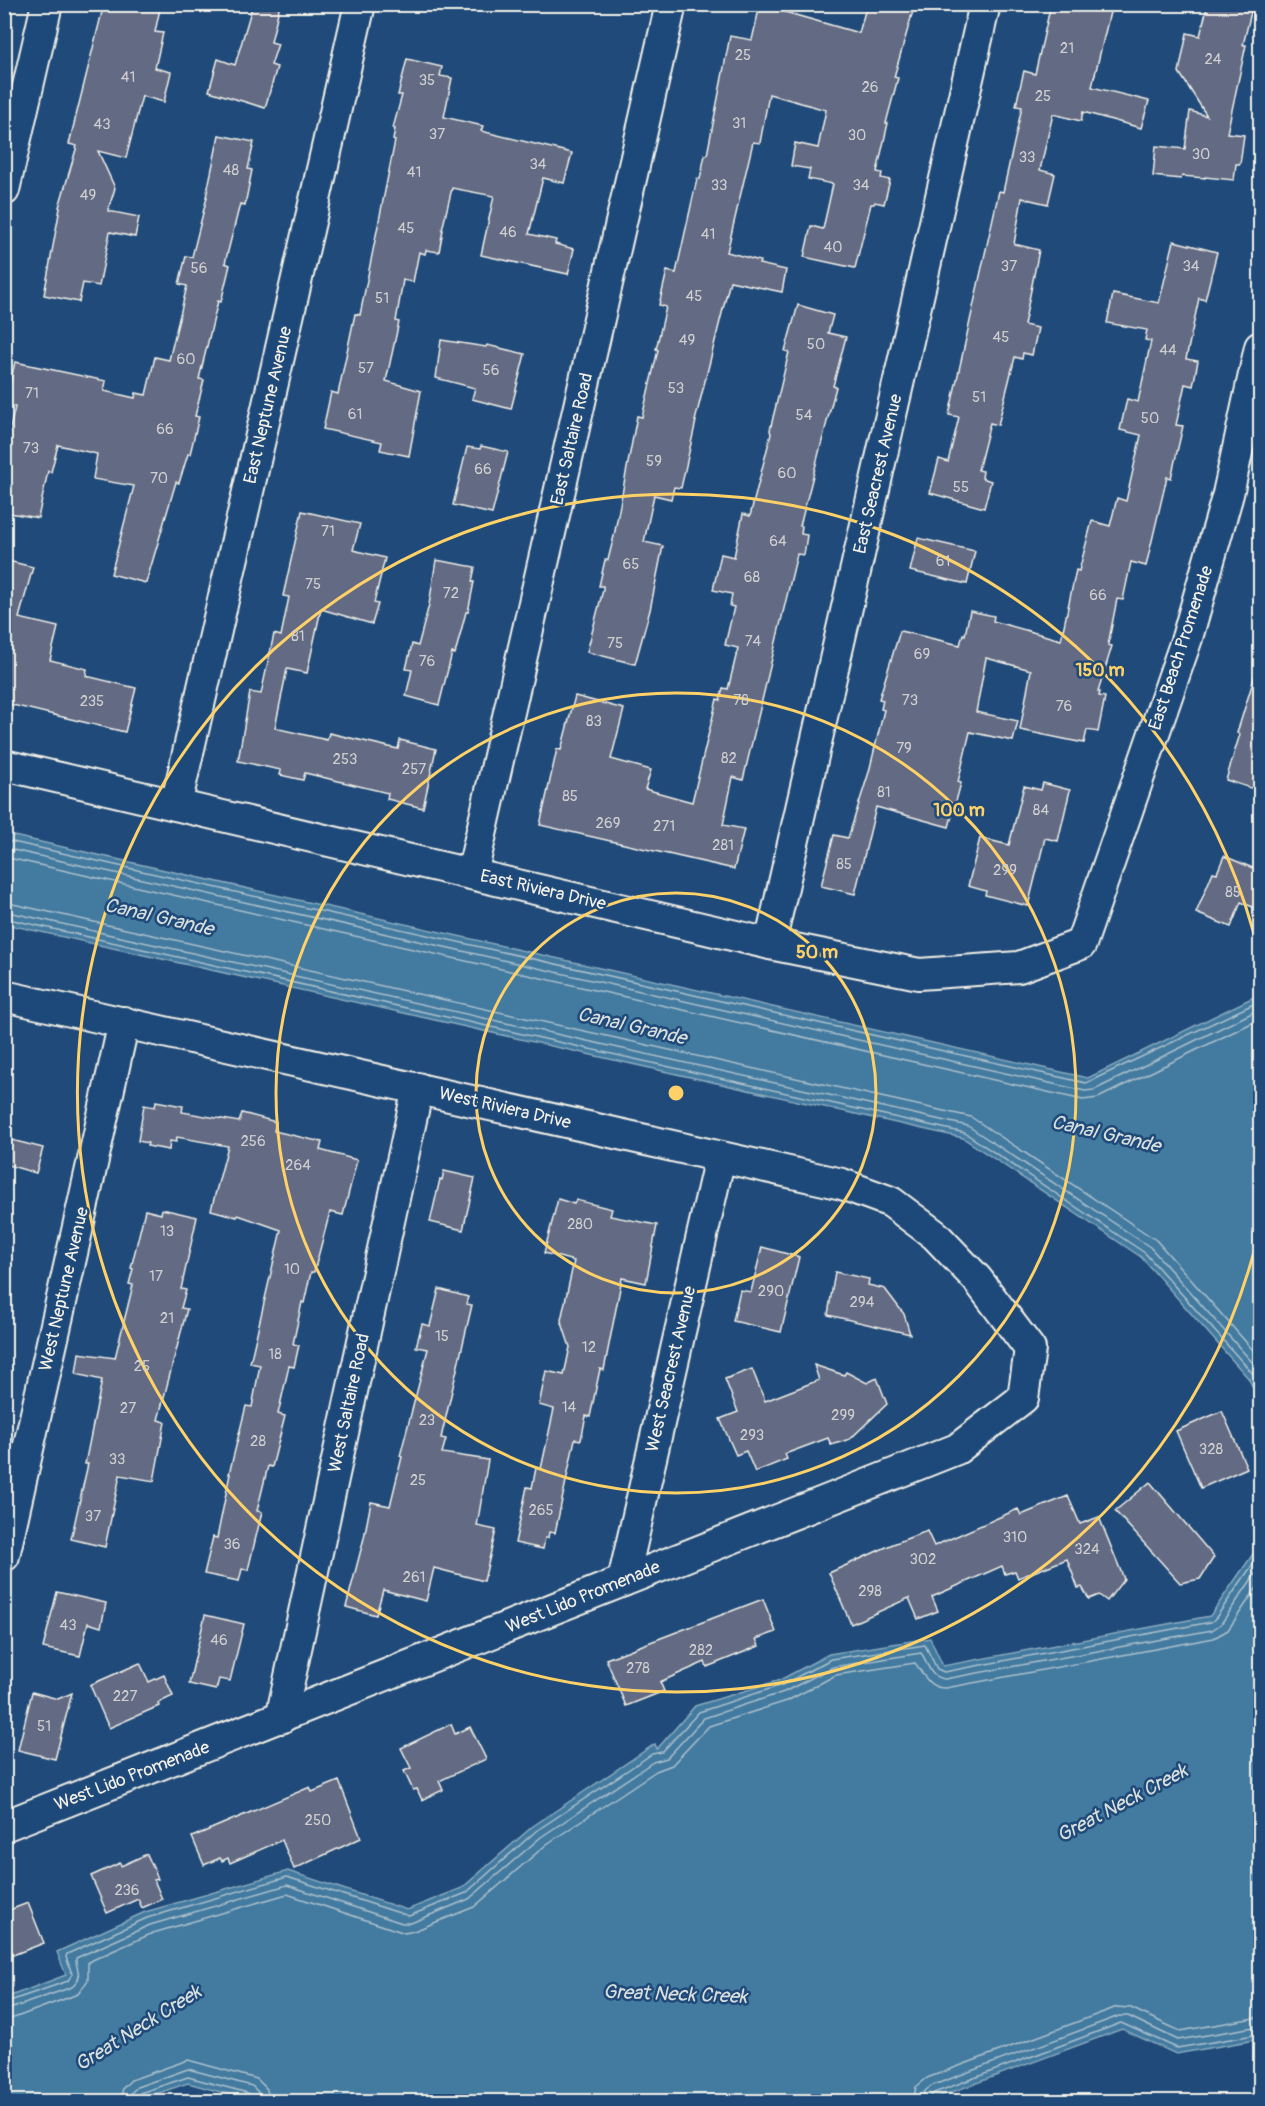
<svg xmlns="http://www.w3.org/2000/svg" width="1265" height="2106" viewBox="0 0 1265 2106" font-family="Pangolin,sans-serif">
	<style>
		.water { fill: #437aa0; stroke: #8aaabd; stroke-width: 1.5 }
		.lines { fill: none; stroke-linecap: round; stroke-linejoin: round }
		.shore { stroke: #adc1cb; stroke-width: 1.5 }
		.building { fill: #626a84; stroke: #f4f1e8; stroke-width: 1.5 }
		.street-casing { stroke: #f4f1e8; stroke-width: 34 }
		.street { stroke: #1f4a7a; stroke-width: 30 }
		.ring { fill: none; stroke: #ffd166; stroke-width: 3 }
		.labels { text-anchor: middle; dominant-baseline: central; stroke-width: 5; stroke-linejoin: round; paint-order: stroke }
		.number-label { font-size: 15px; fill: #d0cfcf }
		.street-label { font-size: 18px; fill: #f4f1e8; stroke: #1f4a7a }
		.water-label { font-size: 20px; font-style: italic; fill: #d9dfdd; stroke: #1f4a7a }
		.centre { fill: #ffd166; stroke: #1f4a7a; stroke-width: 3 }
		.ring-label { font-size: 18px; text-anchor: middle; font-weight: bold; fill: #ffd166; stroke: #1f4a7a; stroke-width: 5; stroke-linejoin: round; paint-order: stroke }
	</style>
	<rect width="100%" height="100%" fill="#1f4a7a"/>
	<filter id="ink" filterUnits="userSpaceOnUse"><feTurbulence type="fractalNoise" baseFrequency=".0167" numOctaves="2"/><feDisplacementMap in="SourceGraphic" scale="12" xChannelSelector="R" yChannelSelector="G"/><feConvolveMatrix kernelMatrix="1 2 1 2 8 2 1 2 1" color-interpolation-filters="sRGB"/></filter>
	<g filter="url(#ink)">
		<!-- water -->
		<g class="water">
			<path d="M5,834L1088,1078L1260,994V1405L1249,1379L1141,1257L963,1138L5,924Z"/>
			<path d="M1260,1544V2039L1176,2054L1122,2029L928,2101L257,2102L188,2083L135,2101H5V1998L66,1975L57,1952L145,1912L288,1871L407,1910L462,1888L533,1826L655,1744L657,1749L695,1706L780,1680L829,1654L930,1638L943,1666L1210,1616Z"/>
		</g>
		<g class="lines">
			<!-- shore -->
			<g class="shore">
				<path d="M4,840L1086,1083L1260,1001"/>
				<path d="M4,848L1085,1091L1094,1090L1260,1009"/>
				<path d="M4,857L1083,1100L1098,1098L1260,1019"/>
				<path d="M4,902L971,1117L1156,1240L1260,1358"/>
				<path d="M4,911L968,1126L1150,1247L1260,1371"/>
				<path d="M4,918L965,1133L1145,1253L1254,1375L1260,1390"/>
				<path d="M4,2003L68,1981L72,1974L66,1957L67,1954L147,1918L287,1877L409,1916L466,1893L536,1831L652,1754L662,1752L699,1712L782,1685L831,1659L925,1645L937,1669L944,1672L1211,1622L1215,1619L1260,1554"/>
				<path d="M4,2011L72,1987C85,1977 75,1969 76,1958L150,1925L287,1885L402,1923H411L469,1899L541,1837L653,1762L667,1758L704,1718L784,1692L833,1667L921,1653C929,1663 928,1678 945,1679L1212,1630L1221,1624L1260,1567"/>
				<path d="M4,2020L14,2018L78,1994L88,1980V1962L153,1933L287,1894L405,1933L414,1931L474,1907L547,1844L656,1771L672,1765L709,1726L787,1701L836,1675L915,1663C925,1675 927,1688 946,1688L1214,1638L1228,1630L1260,1583"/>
				<path d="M120,2102L123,2088L131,2080L188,2060L257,2079L267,2089L269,2102"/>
				<path d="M129,2102L131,2093L137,2087L188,2069L252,2086L258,2092L260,2102"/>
				<path d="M136,2102L137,2097L140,2093L188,2077L248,2093L252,2096L253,2102"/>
				<path d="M913,2102L916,2087L927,2078L1117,2007L1131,2008L1180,2031L1260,2017"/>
				<path d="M922,2102L924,2092L931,2086L1119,2016H1128L1178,2040L1260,2026"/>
				<path d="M929,2102L930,2097L934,2093L1121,2023L1177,2048L1260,2034"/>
			</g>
		</g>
		<!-- building -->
		<g class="building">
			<path d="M104,4H161L155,32L163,33L155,68L171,72L164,102L142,96L126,158L98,151L115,188L108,211L139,217L135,237L110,232L99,286L83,283L79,302L44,295L60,208L59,207L77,146L69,144Z"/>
			<path d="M253,4H280L271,42L278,44L271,65L277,67L265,108L209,91L218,59L235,65Z"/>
			<path d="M867,4H915L894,77L898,78L886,123H888L877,172L882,173L881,178L890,180L884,204L875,202L874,204H871L855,268L804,257L811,226L823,229L833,184L808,179L810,169L791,166L795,143L818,148L826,110L769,94L760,143L753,142L727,252L760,261L759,264L786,270L782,292L730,281L695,421H696L681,488L674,487L671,499L654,495L644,542L663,546L650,610L635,664L587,652L603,590V586H599L605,560H608L614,536L637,416L642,417L658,350L656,349L666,307L659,305L667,271L676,273L697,179H700L705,155H707L730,36L752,40L760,5L859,33Z"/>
			<path d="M1051,4H1112L1092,87L1149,101L1141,128L1083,112L1081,121L1053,114L1040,170L1055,174L1048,204L1022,198L1014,244L1039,250L1024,325L1038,328L1032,355L1023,353L1022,359L1015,357L998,425L990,423L978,470L983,471L982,478L991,481L984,508L930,493L939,459L948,462L959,417L949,415L999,191L1003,192L1022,107L1016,106L1018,96L1024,71L1035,74Z"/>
			<path d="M1208,4H1253L1243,45H1246L1227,133L1244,135L1240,164H1236L1234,180L1205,177V178L1182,176L1181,179L1153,176L1156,146L1185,149L1190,111L1207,116L1179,72L1187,33L1200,36Z"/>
			<path d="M407,59L442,67L440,76L452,78L444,117L483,126L481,131L572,153L564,183L543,178L529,234L556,240L555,244L574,249L568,274L481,255L494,196L452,188L442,230H443L439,252L426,250L425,254L419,252L413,282L403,280L396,321L399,322L386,381L421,391L409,456L380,450L382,442L323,429L331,392L338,394L355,314L360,315L395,141L393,140L395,129L393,128L402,95H398Z"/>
			<path d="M219,135L254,142L248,169L252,170L245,205L240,204L225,263L230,265L221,302L218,301L199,379L204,380L195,416L199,417L190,454H188L179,483L176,482L146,583L111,574L134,486L93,479L97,454L58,445L51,472L48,471L38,518L4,512V454L15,407L5,405L15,362L106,381L104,391L135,398L136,393L146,395L155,357L169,360L187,286L179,284L186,256L192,257L207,197H206Z"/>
			<path d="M1174,241L1217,252L1205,300L1199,298L1186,359L1198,361L1193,386L1185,384L1176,425L1183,426L1171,478L1167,477L1146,566L1131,562L1123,600L1117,599L1108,645L1112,646L1098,692H1100L1099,696L1105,697L1098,732L1087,730L1084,743L1020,730L1031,670L986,658L976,712L1018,721L1013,741L970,732L958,782L961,783L949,827L876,807L855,894L821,886L834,835L848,838L869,772L884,710L881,709L883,700L879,699L900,631L960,645L963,634L965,635L970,611L994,616L993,621L1061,640L1076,570L1079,571L1092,521L1110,526L1117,498L1126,501L1141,435L1120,430L1127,399L1138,402L1151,341L1145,340L1147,330L1107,323L1113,294L1159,303Z"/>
			<path d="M798,305L833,315L828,333L846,337L833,386L836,387L800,526H802L801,534L807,535L804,555L797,554L743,780L733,777L723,825L744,829L734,869L540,825L557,749L561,750L575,696L624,709L611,759L651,770L645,789L692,802L717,699L720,700L723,688L728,689L738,648L725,645L734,607L730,606L732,594L713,590L721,554L734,557L743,514L750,516L771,434L770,430L789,352L785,351Z"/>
			<path d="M441,340L486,347L487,345L525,354L511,409L472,399L475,388L436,378Z"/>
			<path d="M481,446L508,452L492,514L453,505L467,447L480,449Z"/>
			<path d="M302,511L360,524L353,550L385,558L374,603L378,604L372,624L321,609L307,673L287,669L275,728L327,740L329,733L398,749L400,740L436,749L423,808L387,799L388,793L305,773L303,780L280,775L281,770L238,761L250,692L261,694L274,634L281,636L289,597L283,596Z"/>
			<path d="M918,538L975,551L967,584L910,571Z"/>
			<path d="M4,560L33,567L19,618L58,627L50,660L87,669L86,676L136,688L125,732L4,703Z"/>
			<path d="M436,560L475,567L472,582H474L468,612H466L455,654L452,653L439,705L406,696L412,670L406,669L412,644L418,646L429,605Z"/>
			<path d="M1255,675H1260V791L1226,780L1240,734L1237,733Z"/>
			<path d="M1043,783L1070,790L1058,841L1045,838L1028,906L985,895L986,891L968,886L980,838L1009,845L1024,786L1041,790Z"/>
			<path d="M1224,856L1260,871V910L1241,902L1231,927L1196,913L1213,872L1217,873Z"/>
			<path d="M156,1101L183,1106L182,1112L239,1122L242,1113L276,1122L274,1131L322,1142L320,1150L357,1160L343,1215L330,1212L314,1272H311L304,1303L302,1302L293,1344L299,1345L294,1367L289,1366L278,1414L285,1416L272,1467L268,1466L257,1511L262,1512L248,1570L242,1569L239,1581L204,1574L213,1537L217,1538L230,1474H229L246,1406L252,1407L260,1365L250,1363L281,1230L238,1215L237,1217L211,1210L228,1146L177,1137L176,1142L170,1141L169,1150L147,1146L148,1143L138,1141L144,1105L155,1107Z"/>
			<path d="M4,1138L43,1148L36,1173L4,1164Z"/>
			<path d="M444,1171L475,1178L463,1230L430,1222L440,1179L442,1180Z"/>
			<path d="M558,1199L574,1204L576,1200L612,1209L610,1216L657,1225L646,1283L622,1278L604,1370L600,1369L590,1417L586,1416L581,1440L575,1439L555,1533L549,1532L548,1538H545L543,1549L515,1543L527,1487L532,1488L536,1468L541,1469L554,1409L539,1405L546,1371L564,1375L570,1347L561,1320L574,1261L544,1253Z"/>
			<path d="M162,1209L197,1217L181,1289L186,1290L181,1308L187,1309L158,1420L165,1422L154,1481L120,1475L105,1547L71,1539L88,1464H85L102,1380L76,1374L79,1353L115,1358L133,1285L129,1284L133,1269L131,1268L145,1210L161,1214Z"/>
			<path d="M762,1247L799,1257L781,1332L733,1321L740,1290L751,1292Z"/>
			<path d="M835,1272L869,1279L868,1285L885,1289L904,1314L910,1334L828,1315Z"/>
			<path d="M439,1289L468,1297L466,1304L472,1305L441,1438L446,1439L442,1453L488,1460L477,1526L496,1530L484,1581L434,1568L426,1601L383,1590L376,1615L346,1607L364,1538L371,1502L390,1506L402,1457L400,1456L428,1349L416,1347L422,1324L430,1326Z"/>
			<path d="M814,1365L844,1375L846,1372L867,1383L877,1378L887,1404L850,1439L831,1445L828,1438L785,1454L787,1459L755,1472L746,1451L736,1455L720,1419L738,1412L725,1379L752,1369L765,1401L819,1380Z"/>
			<path d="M1222,1411L1247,1468L1201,1488L1176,1431Z"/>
			<path d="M1150,1482L1214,1557L1200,1579L1180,1583L1115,1511Z"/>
			<path d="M1068,1496L1080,1524L1099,1517L1124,1579L1107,1601L1099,1595L1089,1599L1082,1587L1078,1588L1067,1559L1018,1578L1015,1571L1005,1574L1002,1566L932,1597L938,1611L918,1619L909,1598L851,1624L829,1573L893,1544L927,1531L934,1546L1018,1509L1021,1515Z"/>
			<path d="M57,1592L106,1603L101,1627L88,1623L80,1656L43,1648Z"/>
			<path d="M763,1599L776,1632L756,1639L759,1646L707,1667L705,1662L660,1682L664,1691L626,1706L606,1659Z"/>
			<path d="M205,1615L244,1624L230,1681L219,1679L216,1690L189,1684Z"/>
			<path d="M140,1663L149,1682L164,1675L173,1696L158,1703L159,1706L109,1728L90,1685Z"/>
			<path d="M32,1692L58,1699L72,1693L55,1759L18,1750Z"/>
			<path d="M451,1724L455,1734L470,1727L486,1759L439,1781L443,1790L422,1800L417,1789L413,1790L404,1771L411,1768L401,1748Z"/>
			<path d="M339,1781L361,1838L294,1869L282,1840L230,1863L228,1858L222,1861L220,1858L204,1865L192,1837L310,1787L312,1792Z"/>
			<path d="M147,1854L158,1879L154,1880L162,1899L142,1908L138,1899L107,1913L91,1876L120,1863L121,1866Z"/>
			<path d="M28,1903L44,1943L13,1955L4,1932V1912Z"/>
		</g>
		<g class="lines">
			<defs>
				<g id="street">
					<path d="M4,190L47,4"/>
					<path d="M4,765L770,944L919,974L1019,967L1081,944L1187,638L1228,494L1260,347"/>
					<path d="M176,805L360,4"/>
					<path d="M472,874L671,4"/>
					<path d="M770,944L985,4"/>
					<path d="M4,996L842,1184L891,1202L935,1235L977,1279L1030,1349L1023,1398L957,1449L4,1826"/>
					<path d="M4,1556L124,1022"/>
					<path d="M623,1581L720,1157"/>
					<path d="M281,1718L418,1088"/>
				</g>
			</defs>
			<!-- street casing -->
			<use href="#street" class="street-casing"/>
			<!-- street -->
			<use href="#street" class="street"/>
		</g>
	</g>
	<!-- distance rings -->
	<g class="ring">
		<circle cx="676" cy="1093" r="200"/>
		<circle cx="676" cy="1093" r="400"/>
		<path d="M1260 1228A599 599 0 1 1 1260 958"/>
	</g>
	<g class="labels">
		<!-- number labels -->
		<g class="number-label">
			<text x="1067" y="48">21</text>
			<text x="743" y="55">25</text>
			<text x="1213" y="59">24</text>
			<text x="128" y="77">41</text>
			<text x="427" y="80">35</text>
			<text x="870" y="87">26</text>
			<text x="1043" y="96">25</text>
			<text x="739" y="123">31</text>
			<text x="102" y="124">43</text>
			<text x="437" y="134">37</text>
			<text x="857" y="135">30</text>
			<text x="1201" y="154">30</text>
			<text x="1027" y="157">33</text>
			<text x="538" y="164">34</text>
			<text x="231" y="170">48</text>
			<text x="414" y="172">41</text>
			<text x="719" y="185">33</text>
			<text x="861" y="185">34</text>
			<text x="88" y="195">49</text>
			<text x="406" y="228">45</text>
			<text x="508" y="232">46</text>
			<text x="708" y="234">41</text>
			<text x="833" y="247">40</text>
			<text x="1009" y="266">37</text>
			<text x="1191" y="266">34</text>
			<text x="199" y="268">56</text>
			<text x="694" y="296">45</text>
			<text x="382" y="298">51</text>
			<text x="1001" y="337">45</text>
			<text x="687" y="340">49</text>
			<text x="816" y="344">50</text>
			<text x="1168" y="350">44</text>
			<text x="186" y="359">60</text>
			<text x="366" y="368">57</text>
			<text x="491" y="370">56</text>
			<text x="676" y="388">53</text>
			<text x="32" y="393">71</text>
			<text x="979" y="397">51</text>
			<text x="355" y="414">61</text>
			<text x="804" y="415">54</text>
			<text x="1150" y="418">50</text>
			<text x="165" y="429">66</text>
			<text x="31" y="448">73</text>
			<text x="654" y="461">59</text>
			<text x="483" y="469">66</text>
			<text x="787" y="473">60</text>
			<text x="159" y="478">70</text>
			<text x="961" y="487">55</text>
			<text x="328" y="531">71</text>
			<text x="778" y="541">64</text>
			<text x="943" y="561">61</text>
			<text x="631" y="564">65</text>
			<text x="752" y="577">68</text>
			<text x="313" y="584">75</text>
			<text x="451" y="593">72</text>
			<text x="1098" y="595">66</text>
			<text x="298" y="636">81</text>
			<text x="753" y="641">74</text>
			<text x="615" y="643">75</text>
			<text x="922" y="654">69</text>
			<text x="427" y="661">76</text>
			<text x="741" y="700">78</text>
			<text x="910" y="700">73</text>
			<text x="92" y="701">235</text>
			<text x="1064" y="706">76</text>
			<text x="594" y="721">83</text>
			<text x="904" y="748">79</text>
			<text x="729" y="758">82</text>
			<text x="345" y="759">253</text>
			<text x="414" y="769">257</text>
			<text x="884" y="792">81</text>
			<text x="570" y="796">85</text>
			<text x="1041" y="810">84</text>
			<text x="608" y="823">269</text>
			<text x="664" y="826">271</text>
			<text x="723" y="845">281</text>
			<text x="844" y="864">85</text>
			<text x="1005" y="870">299</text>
			<text x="1233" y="892">85</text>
			<text x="253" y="1141">256</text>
			<text x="298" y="1165">264</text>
			<text x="580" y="1224">280</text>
			<text x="167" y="1231">13</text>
			<text x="292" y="1269">10</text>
			<text x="156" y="1276">17</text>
			<text x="771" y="1291">290</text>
			<text x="862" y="1302">294</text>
			<text x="167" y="1318">21</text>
			<text x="442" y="1336">15</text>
			<text x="589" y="1347">12</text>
			<text x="275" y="1354">18</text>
			<text x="142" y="1366">25</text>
			<text x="569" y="1407">14</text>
			<text x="128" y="1408">27</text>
			<text x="843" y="1415">299</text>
			<text x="427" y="1420">23</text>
			<text x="752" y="1435">293</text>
			<text x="258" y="1441">28</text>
			<text x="1211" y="1449">328</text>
			<text x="117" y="1459">33</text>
			<text x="418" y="1480">25</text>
			<text x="541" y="1510">265</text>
			<text x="93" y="1516">37</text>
			<text x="1015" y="1537">310</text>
			<text x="232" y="1544">36</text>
			<text x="1087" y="1549">324</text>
			<text x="923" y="1559">302</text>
			<text x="414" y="1577">261</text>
			<text x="870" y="1591">298</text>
			<text x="68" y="1625">43</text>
			<text x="219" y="1640">46</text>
			<text x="701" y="1650">282</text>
			<text x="638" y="1668">278</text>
			<text x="125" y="1696">227</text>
			<text x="44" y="1726">51</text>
			<text x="318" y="1820">250</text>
			<text x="127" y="1890">236</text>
		</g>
		<!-- street labels -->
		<g class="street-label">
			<text transform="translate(268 405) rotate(-77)">East Neptune Avenue</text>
			<text transform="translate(572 439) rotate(-77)">East Saltaire Road</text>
			<text transform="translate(878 474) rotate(-77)">East Seacrest Avenue</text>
			<text transform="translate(1181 648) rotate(-72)">East Beach Promenade</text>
			<text transform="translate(543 890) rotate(13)">East Riviera Drive</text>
			<text transform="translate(505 1108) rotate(13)">West Riviera Drive</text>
			<text transform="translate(64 1289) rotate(-77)">West Neptune Avenue</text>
			<text transform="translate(671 1369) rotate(-77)">West Seacrest Avenue</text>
			<text transform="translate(349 1403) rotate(-78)">West Saltaire Road</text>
			<text transform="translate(583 1597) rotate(-22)">West Lido Promenade</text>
			<text transform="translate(132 1776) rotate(-21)">West Lido Promenade</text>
		</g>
		<!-- water labels -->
		<g class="water-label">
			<text transform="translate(159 917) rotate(13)">Canal Grande</text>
			<text transform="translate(632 1026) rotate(13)">Canal Grande</text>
			<text transform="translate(1106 1134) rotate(13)">Canal Grande</text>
			<text transform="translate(1122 1803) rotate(-28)">Great Neck Creek</text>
			<text transform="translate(675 1994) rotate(2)">Great Neck Creek</text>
			<text transform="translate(138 2028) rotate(-32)">Great Neck Creek</text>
		</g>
	</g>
	<circle cx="676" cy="1093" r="9" class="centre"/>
	<g class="ring-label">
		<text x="1100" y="676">150 m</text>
		<text x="959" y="816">100 m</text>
		<text x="817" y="958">50 m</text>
	</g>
	<!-- margin -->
	<rect width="1265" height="2106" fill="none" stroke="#1f4a7a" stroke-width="24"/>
	<rect x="12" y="12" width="1241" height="2082" fill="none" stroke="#f4f1e8" stroke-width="2" filter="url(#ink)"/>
</svg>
